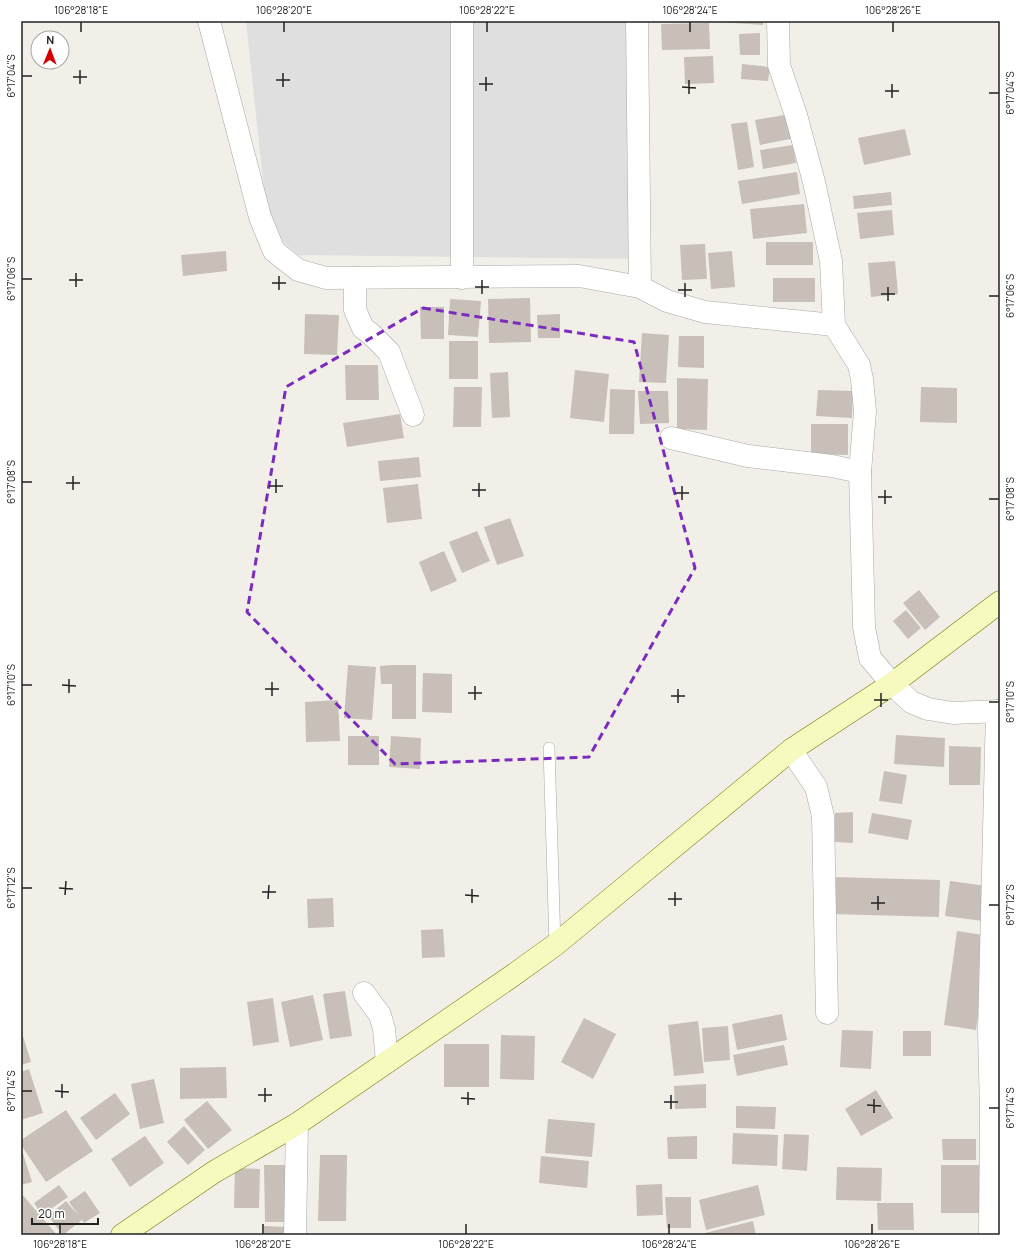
<svg xmlns="http://www.w3.org/2000/svg" width="1021" height="1256" viewBox="0 0 1021 1256" font-family="Manrope,sans-serif">
	<style>
		.residential { fill: #e0dfdf }
		.building { fill: #c7bfb8 }
		.lines { fill: none; stroke-linecap: round; stroke-linejoin: round }
		.lane-casing { stroke: #a9a9a9; stroke-width: 12 }
		.street-casing { stroke: #a9a9a9; stroke-width: 23 }
		.secondary-casing { stroke: #707d05; stroke-width: 23 }
		.lane { stroke: #fff; stroke-width: 11 }
		.street { stroke: #fff; stroke-width: 22 }
		.secondary { stroke: #f7fabf; stroke-width: 22 }
		.marked { fill: none; stroke: #7b2cbf; stroke-width: 3; stroke-dasharray: 8 5; stroke-linejoin: round }
		.ticks { fill: none; stroke: #222; stroke-width: 1.5 }
		.neatline { fill: none; stroke: #222; stroke-width: 1.5 }
		.ticks-label { font-size: 10px; text-anchor: middle; fill: #222 }
	</style>
	<rect width="100%" height="100%" fill="#f2efe9"/>
	<!-- residential -->
	<path class="residential" d="M246,21H639L644,259L298,255L268,228Z"/>
	<!-- building -->
	<g class="building">
		<path d="M719,21H764L763,25L719,22Z"/>
		<path d="M709,23L710,49L662,50L661,24Z"/>
		<path d="M760,33V55H740L739,34Z"/>
		<path d="M713,56L714,83L685,84L684,57Z"/>
		<path d="M742,64L770,67L768,81L741,79Z"/>
		<path d="M791,114L795,138L760,145L755,120Z"/>
		<path d="M747,122L754,167L738,170L731,124Z"/>
		<path d="M905,129L911,155L864,165L858,138Z"/>
		<path d="M793,145L796,163L763,169L760,150Z"/>
		<path d="M797,172L800,194L742,204L738,181Z"/>
		<path d="M891,192L892,205L854,209L853,196Z"/>
		<path d="M804,204L807,233L753,239L750,209Z"/>
		<path d="M892,210L894,235L860,239L857,213Z"/>
		<rect x="766" y="242" width="47" height="23"/>
		<path d="M705,244L707,279L682,280L680,245Z"/>
		<path d="M226,251L227,271L183,276L181,255Z"/>
		<path d="M732,251L735,287L711,289L708,253Z"/>
		<path d="M895,261L898,294L871,297L868,263Z"/>
		<rect x="773" y="278" width="42" height="24"/>
		<path d="M530,298L531,342L489,343L488,299Z"/>
		<path d="M450,299L481,301L478,337L448,335Z"/>
		<path d="M420,307H444V339H421Z"/>
		<path d="M305,314L339,315L337,355L304,354Z"/>
		<path d="M560,314V338H538L537,315Z"/>
		<path d="M642,333L669,335L666,383L639,382Z"/>
		<path d="M679,336H704V368L678,367Z"/>
		<rect x="449" y="341" width="29" height="38"/>
		<path d="M345,365H378L379,400H346Z"/>
		<path d="M575,370L609,374L604,422L570,418Z"/>
		<path d="M508,372L510,417L492,418L490,373Z"/>
		<path d="M677,378L708,379L707,430L677,429Z"/>
		<path d="M454,387H482L481,427H453Z"/>
		<path d="M921,387L957,388V423L920,422Z"/>
		<path d="M610,389L635,390L634,434H609Z"/>
		<path d="M818,390L853,391L852,418L816,416Z"/>
		<path d="M638,391H668L669,423L640,424Z"/>
		<path d="M400,414L404,438L347,447L343,423Z"/>
		<path d="M811,424H848V455L811,454Z"/>
		<path d="M419,457L421,477L380,481L378,461Z"/>
		<path d="M418,484L422,519L387,523L383,488Z"/>
		<path d="M510,518L524,556L497,565L484,527Z"/>
		<path d="M477,531L490,561L462,573L449,542Z"/>
		<path d="M444,551L457,581L431,592L419,562Z"/>
		<path d="M919,590L940,617L925,630L903,603Z"/>
		<path d="M906,610L921,628L908,639L893,621Z"/>
		<path d="M348,665L376,667L372,720L344,718Z"/>
		<path d="M392,665H416V719H392V684H381L380,666Z"/>
		<path d="M423,673L452,674V713L422,712Z"/>
		<path d="M338,700L340,741L306,742L305,702Z"/>
		<path d="M896,735L945,738L944,767L894,764Z"/>
		<rect x="348" y="736" width="31" height="29"/>
		<path d="M391,736L421,738L420,769L389,767Z"/>
		<path d="M949,746L981,747L980,785H949Z"/>
		<path d="M884,771L907,775L902,804L879,801Z"/>
		<path d="M853,812V843L835,842V813Z"/>
		<path d="M872,813L912,820L908,840L868,833Z"/>
		<path d="M832,877L940,880L939,917L831,914Z"/>
		<path d="M950,881L987,886L983,921L945,916Z"/>
		<path d="M333,898L334,927L308,928L307,899Z"/>
		<path d="M443,929L445,957L422,958L421,930Z"/>
		<path d="M957,931L990,936L976,1030L944,1025Z"/>
		<path d="M345,991L352,1036L330,1039L323,994Z"/>
		<path d="M313,995L323,1040L290,1047L281,1002Z"/>
		<path d="M273,998L279,1042L253,1046L247,1002Z"/>
		<path d="M782,1014L787,1040L737,1050L732,1024Z"/>
		<path d="M584,1018L616,1034L593,1079L561,1062Z"/>
		<path d="M698,1021L704,1073L674,1076L668,1025Z"/>
		<path d="M728,1026L730,1060L704,1062L702,1028Z"/>
		<path d="M842,1030L873,1031L871,1069L840,1067Z"/>
		<rect x="903" y="1031" width="28" height="25"/>
		<path d="M21,1033H22L31,1062L21,1065Z"/>
		<path d="M501,1035L535,1036L534,1080L500,1079Z"/>
		<rect x="444" y="1044" width="45" height="43"/>
		<path d="M784,1045L788,1065L737,1076L733,1055Z"/>
		<path d="M226,1067L227,1098L180,1099V1068Z"/>
		<path d="M29,1069L43,1113L21,1120V1072Z"/>
		<path d="M154,1079L164,1123L140,1129L131,1084Z"/>
		<path d="M706,1084V1108L675,1109L674,1086Z"/>
		<path d="M876,1090L893,1118L861,1136L845,1109Z"/>
		<path d="M115,1093L130,1114L96,1140L80,1118Z"/>
		<path d="M207,1101L232,1130L208,1149L184,1120Z"/>
		<path d="M736,1106L776,1107L775,1129L736,1128Z"/>
		<path d="M66,1110L93,1151L46,1182L21,1145V1140Z"/>
		<path d="M548,1119L595,1123L592,1157L545,1153Z"/>
		<path d="M184,1126L205,1150L188,1165L167,1142Z"/>
		<path d="M733,1133L778,1135L777,1166L732,1164Z"/>
		<path d="M784,1134L809,1135L807,1171L782,1169Z"/>
		<path d="M145,1136L164,1163L130,1187L111,1159Z"/>
		<path d="M697,1136V1159H668L667,1137Z"/>
		<path d="M942,1139H976V1160H943Z"/>
		<path d="M21,1147L32,1182L21,1185Z"/>
		<path d="M320,1155H347L346,1221H318Z"/>
		<path d="M541,1156L589,1161L587,1188L539,1183Z"/>
		<path d="M264,1165H292V1222H265Z"/>
		<rect x="941" y="1165" width="39" height="48"/>
		<path d="M837,1167L882,1168L881,1201L836,1200Z"/>
		<path d="M235,1168L260,1169L259,1208H234Z"/>
		<path d="M662,1184L663,1215L637,1216L636,1185Z"/>
		<path d="M59,1185L68,1197L42,1215L34,1203Z"/>
		<path d="M758,1185L765,1215L706,1230L699,1200Z"/>
		<path d="M85,1191L100,1213L84,1223L82,1220L63,1235L48,1216L66,1201L79,1216L69,1202Z"/>
		<path d="M21,1193L57,1235H21Z"/>
		<path d="M665,1197H691V1228H667Z"/>
		<path d="M877,1203H913L914,1230H878Z"/>
		<path d="M753,1221L756,1235H701V1234Z"/>
		<path d="M264,1226L289,1227V1235H264Z"/>
	</g>
	<g class="lines">
		<defs>
			<path id="lane" d="M549,748L555,945"/>
			<g id="street">
				<path d="M209,21L260,217L274,251L298,270L326,278L579,276L640,287L667,301L705,312L834,325"/>
				<path d="M637,21L640,287"/>
				<path d="M778,21L779,65L796,115L814,182L831,261L834,325L859,365L862,379L865,411L860,472L864,627L870,658L892,684L911,702L928,709L953,713L1000,711"/>
				<path d="M355,278V310L363,328L371,334L389,352L413,415"/>
				<path d="M462,278V21"/>
				<path d="M671,438L748,456L832,466L860,472"/>
				<path d="M791,750L816,787L823,816L827,1013"/>
				<path d="M364,993L380,1015L384,1029L387,1062"/>
				<path d="M295,1235L297,1124"/>
				<path d="M990,1235L991,1110L989,1031L997,711"/>
			</g>
			<path id="secondary" d="M122,1235L214,1172L297,1124L512,976L555,945L791,750L892,684L1000,602"/>
		</defs>
		<!-- lane casing -->
		<use href="#lane" class="lane-casing"/>
		<!-- street casing -->
		<use href="#street" class="street-casing"/>
		<!-- secondary casing -->
		<use href="#secondary" class="secondary-casing"/>
		<!-- lane -->
		<use href="#lane" class="lane"/>
		<!-- street -->
		<use href="#street" class="street"/>
		<!-- secondary -->
		<use href="#secondary" class="secondary"/>
	</g>
	<!-- marked area -->
	<path class="marked" d="M423,308L634,342L695,568L589,757L395,764L247,612L286,387Z"/>
	<!-- ticks -->
	<path class="ticks" d="M81,32V22M284,32V22M487,32V22M690,32V22M893,32V22M22,76H32M73,77H87M276,80H290M80,84V70M479,84H493M283,87V73M682,87L696,88M486,91V77M885,91H899M989,93H999M689,94V80M892,98V84M22,279H32M69,280H83M272,283H286M76,287V273M475,287H489M279,290V276M678,290H692M482,294V280M881,294H895M989,296H999M685,297V283M888,301V287M22,482H32M66,483H80M269,486H283M73,490V476M472,490H486M276,493V479M675,493H689M479,497V483M878,497H892M989,499H999M682,500V486M885,504V490M22,685H32M62,685L76,686M265,689H279M69,693V679M468,693H482M272,696V682M671,696H685M475,700V686M874,700H888M989,702H999M678,703V689M881,707V693M22,888H32M59,888L73,889M262,892H276M65,895L66,881M465,895L479,896M268,899L269,885M668,899H682M472,903V889M871,903H885M989,905H999M675,906V892M878,910V896M22,1091H32M55,1091L69,1092M258,1095H272M62,1098V1084M461,1098L475,1099M265,1102V1088M664,1102H678M468,1105V1092M867,1105L881,1106M989,1108H999M671,1109V1095M874,1113V1099M60,1234V1224M263,1234V1224M466,1234V1224M669,1234V1224M872,1234V1224"/>
	<!-- border -->
	<rect width="1021" height="1256" fill="none" stroke="#ffffff" stroke-width="44"/>
	<!-- north arrow -->
	<g transform="translate(50 50) rotate(1)"><circle r="19" fill="#ffffff" stroke="#a7a7a7"/>
	<path d="M0-3L7 15L0 10L-7 15Z" fill="#d40000"/>
	<text y="-6" font-size="11" font-weight="bold" text-anchor="middle" fill="#222222">N</text>
	</g>
	<!-- scale -->
	<path d="M32 1218v6h66v-6" fill="none" stroke="#222222" stroke-width="2"/>
	<text x="38" y="1218" font-size="12" fill="#222222" stroke="#ffffff" stroke-width="3" paint-order="stroke">20 m</text>
	<rect x="22" y="22" width="977" height="1212" class="neatline"/>
	<g class="ticks-label">
		<text x="81" y="14">106°28'18"E</text>
		<text x="284" y="14">106°28'20"E</text>
		<text x="487" y="14">106°28'22"E</text>
		<text x="690" y="14">106°28'24"E</text>
		<text x="893" y="14">106°28'26"E</text>
		<text transform="translate(11 76) rotate(-90)" y="4">6°17'04"S</text>
		<text transform="translate(1010 93) rotate(-90)" y="4">6°17'04"S</text>
		<text transform="translate(11 279) rotate(-90)" y="4">6°17'06"S</text>
		<text transform="translate(1010 296) rotate(-90)" y="4">6°17'06"S</text>
		<text transform="translate(11 482) rotate(-90)" y="4">6°17'08"S</text>
		<text transform="translate(1010 499) rotate(-90)" y="4">6°17'08"S</text>
		<text transform="translate(11 685) rotate(-90)" y="4">6°17'10"S</text>
		<text transform="translate(1010 702) rotate(-90)" y="4">6°17'10"S</text>
		<text transform="translate(11 888) rotate(-90)" y="4">6°17'12"S</text>
		<text transform="translate(1010 905) rotate(-90)" y="4">6°17'12"S</text>
		<text transform="translate(11 1091) rotate(-90)" y="4">6°17'14"S</text>
		<text transform="translate(1010 1108) rotate(-90)" y="4">6°17'14"S</text>
		<text x="60" y="1248">106°28'18"E</text>
		<text x="263" y="1248">106°28'20"E</text>
		<text x="466" y="1248">106°28'22"E</text>
		<text x="669" y="1248">106°28'24"E</text>
		<text x="872" y="1248">106°28'26"E</text>
	</g>
</svg>
